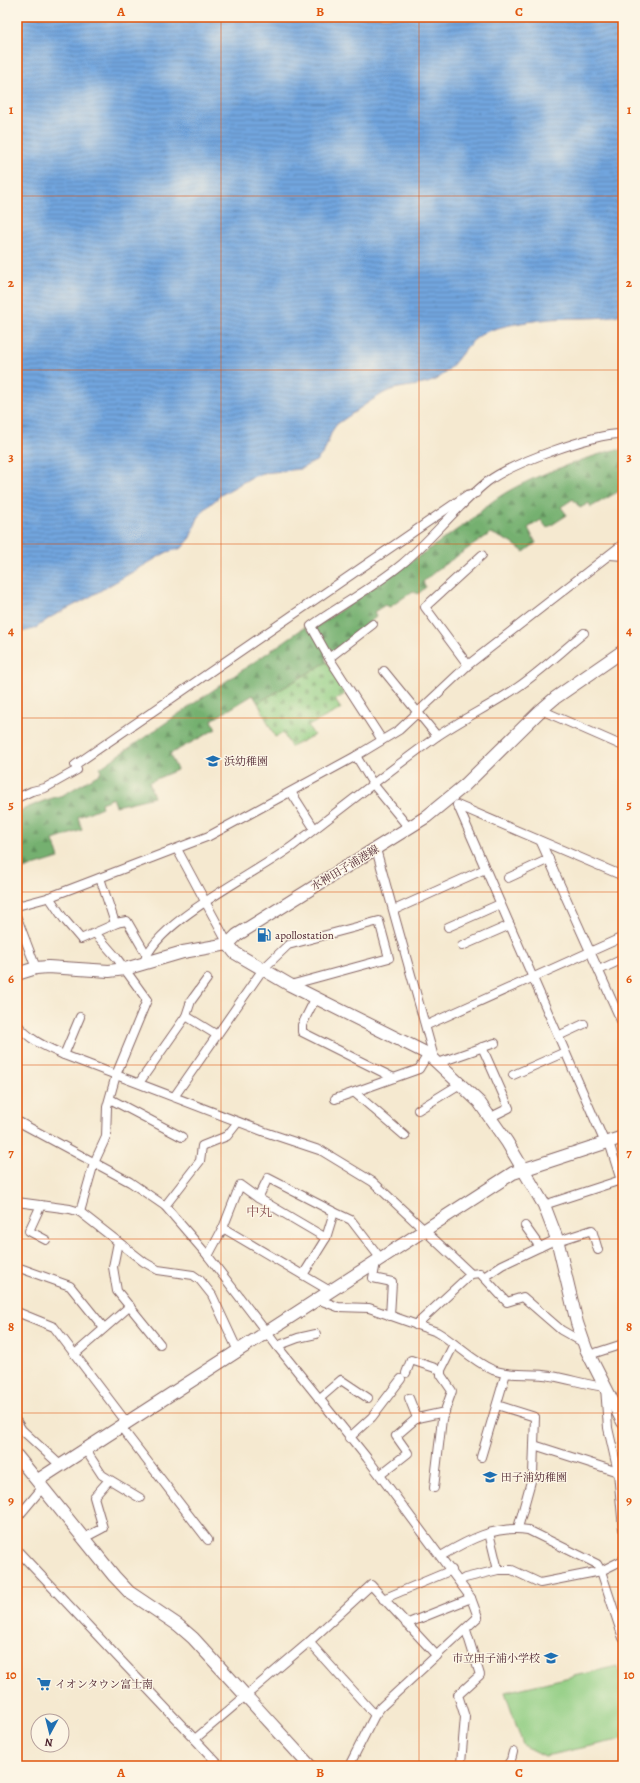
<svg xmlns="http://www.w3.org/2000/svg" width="640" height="1783" viewBox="0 0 640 1783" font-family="Alegreya,'Noto Serif JP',serif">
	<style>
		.forest { fill: url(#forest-firs); stroke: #5f684e }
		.cemetery { fill: url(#cemetery-stones); stroke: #6d7656 }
		.pitch { fill: #90cd82; stroke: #6d7656 }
		.water { fill: url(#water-rules); stroke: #5e6284 }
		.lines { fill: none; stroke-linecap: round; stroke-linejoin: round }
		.street-casing { stroke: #866665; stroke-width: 10 }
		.secondary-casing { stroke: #866665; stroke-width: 14 }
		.street { stroke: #fff; stroke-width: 8 }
		.secondary { stroke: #fff; stroke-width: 12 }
		.grid { fill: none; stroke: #e0560e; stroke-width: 1; stroke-opacity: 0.55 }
		.labels { text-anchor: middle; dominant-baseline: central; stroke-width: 3; stroke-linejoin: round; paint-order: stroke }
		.poi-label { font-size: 11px; fill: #4a1f2b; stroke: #fcf5e5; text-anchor: start }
		.street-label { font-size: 11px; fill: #4a1f2b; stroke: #fcf5e5 }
		.quarter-label { font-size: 13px; fill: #885151; stroke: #fcf5e5 }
		.neatline { fill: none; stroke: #e0560e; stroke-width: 1.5 }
		.grid-label { font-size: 13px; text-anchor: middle; font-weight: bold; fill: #e0560e }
	</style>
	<defs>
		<pattern id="forest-firs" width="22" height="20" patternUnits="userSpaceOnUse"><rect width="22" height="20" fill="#74b070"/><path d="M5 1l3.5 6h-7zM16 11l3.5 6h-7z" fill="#618f5c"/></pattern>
		<pattern id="cemetery-stones" width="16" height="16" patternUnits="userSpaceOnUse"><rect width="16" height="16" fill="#90cd82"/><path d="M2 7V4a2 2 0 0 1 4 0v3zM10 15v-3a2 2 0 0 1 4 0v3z" fill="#78a66b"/></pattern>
		<pattern id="water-rules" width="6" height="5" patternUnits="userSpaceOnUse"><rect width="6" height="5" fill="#71a5de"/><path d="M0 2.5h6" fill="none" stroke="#5f86b4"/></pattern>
	</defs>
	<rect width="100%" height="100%" fill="#fcf5e5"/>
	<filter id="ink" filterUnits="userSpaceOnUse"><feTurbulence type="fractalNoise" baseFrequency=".025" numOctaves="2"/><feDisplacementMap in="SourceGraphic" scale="8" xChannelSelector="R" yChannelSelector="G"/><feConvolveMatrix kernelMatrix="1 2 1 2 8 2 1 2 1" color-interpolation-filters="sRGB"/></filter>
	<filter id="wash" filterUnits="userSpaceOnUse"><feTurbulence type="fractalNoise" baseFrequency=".012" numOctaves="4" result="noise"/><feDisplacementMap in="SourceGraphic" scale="16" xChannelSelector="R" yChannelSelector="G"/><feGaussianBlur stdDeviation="0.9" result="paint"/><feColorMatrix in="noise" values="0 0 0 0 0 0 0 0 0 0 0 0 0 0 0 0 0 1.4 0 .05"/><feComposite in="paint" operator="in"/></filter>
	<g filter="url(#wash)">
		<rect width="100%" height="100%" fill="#f5e9d0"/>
		<!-- forest -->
		<path class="forest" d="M613,450H623V489L591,507L589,503L580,508L573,499L561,507L567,515L547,528L541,520L528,528L536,543L524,552L512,543L491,533L438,569L423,582L426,587L418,594L413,591L390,607L385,605L374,612L376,617L325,658L327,662L258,703L253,695L212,720L216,729L170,754L177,770L149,782L154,797L116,806L113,798L101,803L102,807L78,817L82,830L53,840L59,858L17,871V812L46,800L63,795L101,773L100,768L305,627L309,632L471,520C477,515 483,509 489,504C521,479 575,462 613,450Z"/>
		<!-- cemetery -->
		<path class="cemetery" d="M327,662L345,694L335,700L341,709L308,726L314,735L291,747L283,733L275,737L258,703Z"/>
		<!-- pitch -->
		<path class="pitch" d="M617,1666L623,1684V1739L545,1756L523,1745L505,1692Z"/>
		<!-- water -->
		<path class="water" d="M17,17H623V314C599,320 575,317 551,319C531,321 510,324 491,330C464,339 458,368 435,380C421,387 405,385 391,390C375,396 353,414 337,424L332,431L324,452L316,461L300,469L264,473L252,477L221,495L204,510L198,518L189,540L182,548L167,552L86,599L51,617L34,629L17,633Z"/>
	</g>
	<g filter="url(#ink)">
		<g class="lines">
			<defs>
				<g id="street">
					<path d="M610,555L623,556"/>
					<path d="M329,658L373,624"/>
					<path d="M468,665L425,607L482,555"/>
					<path d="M384,671L437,736"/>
					<path d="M541,710L623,746"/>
					<path d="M382,740L329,658L311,626C341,605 374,587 402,564C432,539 456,507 487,482C510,464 594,433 623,434"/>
					<path d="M356,756L373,784L409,828"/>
					<path d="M291,792L314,828"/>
					<path d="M17,798L32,791L45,788L77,770L75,765L467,495L476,493"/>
					<path d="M457,805L623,876"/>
					<path d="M458,806L605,1143"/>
					<path d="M541,842L623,1025"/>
					<path d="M177,849L228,944"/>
					<path d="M376,849L435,1061"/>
					<path d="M100,878L115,923L127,921L146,954"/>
					<path d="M508,878L549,859"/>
					<path d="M49,897L64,919L81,939L117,923"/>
					<path d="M17,906L47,898L209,836L356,756L399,730L468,665L623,544"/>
					<path d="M394,910L485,869"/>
					<path d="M17,918L36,968"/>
					<path d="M448,927L500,904"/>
					<path d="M462,946L510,925"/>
					<path d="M144,963C154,922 259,872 294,845C341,809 387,772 436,737C462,719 492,705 518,687C541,671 562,651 584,633"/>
					<path d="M599,970L623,959"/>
					<path d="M315,999L302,1025V1032L394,1078"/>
					<path d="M186,1016L217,1035"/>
					<path d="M17,1024C29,1040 46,1047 64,1055L265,1132L322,1151L373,1182L471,1274"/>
					<path d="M427,1025L623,937"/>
					<path d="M558,1036L584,1024"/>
					<path d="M482,1047L509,1108L491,1117"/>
					<path d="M64,1055L80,1017"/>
					<path d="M438,1063L495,1043"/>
					<path d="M513,1075L565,1052"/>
					<path d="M139,1083L186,1016L191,1001L207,979"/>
					<path d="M355,1093L405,1136"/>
					<path d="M174,1097L263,969L288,945L379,921L389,958L290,985"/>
					<path d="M110,1099L182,1137"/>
					<path d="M335,1099L419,1069L428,1054"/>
					<path d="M418,1110L460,1084"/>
					<path d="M17,1121L130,1182L165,1206L208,1256L277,1346L367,1458L471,1598L478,1617L381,1707L375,1715L349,1766"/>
					<path d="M609,1142L623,1187"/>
					<path d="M258,1198L326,1238"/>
					<path d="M17,1202L70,1209L80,1212L144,1262L158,1270L193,1275L200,1280L212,1295L238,1351"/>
					<path d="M41,1205L29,1231L46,1240"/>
					<path d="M544,1205L621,1180"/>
					<path d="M165,1206L200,1161L202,1146L227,1136L238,1122"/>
					<path d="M80,1212L94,1163L106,1137L107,1107L116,1075L147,1000L116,957L95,933"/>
					<path d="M334,1212L351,1220L381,1259"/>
					<path d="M525,1226L540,1247"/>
					<path d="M223,1228L330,1291"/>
					<path d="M558,1241L592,1230L598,1250"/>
					<path d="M118,1242L113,1267L117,1291L160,1344"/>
					<path d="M208,1256L223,1228L240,1185L258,1198L268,1178L334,1212L326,1238L303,1275"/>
					<path d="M376,1262L373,1278L392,1282L390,1316"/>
					<path d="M17,1267L70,1286L104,1328"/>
					<path d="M484,1277L502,1265L557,1239"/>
					<path d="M317,1299L338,1307L369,1308L437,1332C456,1343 472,1361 493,1370C511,1377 532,1372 551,1376C570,1379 587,1385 605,1387L608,1428L618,1472L623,1529"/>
					<path d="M17,1312L54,1327L127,1423"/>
					<path d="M416,1325L471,1274L480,1273L507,1302L523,1297L561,1330L584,1343"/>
					<path d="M277,1346L298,1338L316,1334"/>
					<path d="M75,1354L130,1306"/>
					<path d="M589,1355L623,1344"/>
					<path d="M406,1373L411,1360L441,1370"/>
					<path d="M409,1398L417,1418"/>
					<path d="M319,1399L341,1380L368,1398"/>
					<path d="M497,1405L535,1417L533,1474L518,1528"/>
					<path d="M17,1422L22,1430L60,1465"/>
					<path d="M121,1427L208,1540"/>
					<path d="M349,1438L372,1417L401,1379"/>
					<path d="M534,1445L618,1472"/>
					<path d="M85,1449L102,1475L140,1498"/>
					<path d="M481,1457L506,1373"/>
					<path d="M380,1475L408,1453L396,1436L417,1418L445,1412"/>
					<path d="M434,1488L442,1419L452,1391L441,1375V1370L454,1344"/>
					<path d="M17,1518L43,1487"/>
					<path d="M489,1533L498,1570"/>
					<path d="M84,1538L103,1528L94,1497L109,1480"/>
					<path d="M17,1550L220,1766"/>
					<path d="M441,1556C468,1540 496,1525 528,1530L597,1564L601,1571L623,1638"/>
					<path d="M460,1581L465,1578L498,1570H512L540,1583L601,1571L623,1560"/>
					<path d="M383,1599L452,1570"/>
					<path d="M406,1624L471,1598"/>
					<path d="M309,1642L375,1715"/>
					<path d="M195,1739L309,1642L371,1585L437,1656"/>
					<path d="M459,1766L461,1763L465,1717L458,1695L480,1675L466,1630"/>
					<path d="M507,1766L511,1760L513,1752"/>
				</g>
				<g id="secondary">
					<path d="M228,944L235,953L290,985L428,1054L479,1102L507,1142L544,1205L557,1239L577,1323L586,1349L623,1422"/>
					<path d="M17,974L36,968L48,967L109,971L125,969L183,952L228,944L237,935L426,817L465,785L541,710L555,698L623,651"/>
					<path d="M17,1456L114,1576L129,1592L178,1625L193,1638L310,1766"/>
					<path d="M38,1480L513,1173L623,1137"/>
				</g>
			</defs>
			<!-- street casing -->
			<use href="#street" class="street-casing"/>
			<!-- secondary casing -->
			<use href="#secondary" class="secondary-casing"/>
			<!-- street -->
			<use href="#street" class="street"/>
			<!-- secondary -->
			<use href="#secondary" class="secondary"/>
		</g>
	</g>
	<!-- grid -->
	<path class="grid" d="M221,17V1766M419,17V1766M17,196H623M17,370H623M17,544H623M17,718H623M17,892H623M17,1065H623M17,1239H623M17,1413H623M17,1587H623"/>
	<!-- icons -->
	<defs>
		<symbol id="school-bare" viewBox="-9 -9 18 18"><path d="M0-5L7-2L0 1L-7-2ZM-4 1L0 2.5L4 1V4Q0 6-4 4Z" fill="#1f6fb2" stroke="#fcf5e5" stroke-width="2.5" paint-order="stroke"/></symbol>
		<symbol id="fuel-bare" viewBox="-9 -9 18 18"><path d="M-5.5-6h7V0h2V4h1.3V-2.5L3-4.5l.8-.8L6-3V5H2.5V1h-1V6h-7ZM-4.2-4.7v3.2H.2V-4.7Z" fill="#1f6fb2" stroke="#fcf5e5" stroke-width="2.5" paint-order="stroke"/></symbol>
		<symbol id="supermarket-bare" viewBox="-9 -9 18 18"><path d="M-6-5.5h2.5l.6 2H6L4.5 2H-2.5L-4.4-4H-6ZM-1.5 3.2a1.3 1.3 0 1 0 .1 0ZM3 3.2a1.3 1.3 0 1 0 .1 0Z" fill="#1f6fb2" stroke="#fcf5e5" stroke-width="2.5" paint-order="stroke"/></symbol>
	</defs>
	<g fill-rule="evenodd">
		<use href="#school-bare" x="203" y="751" width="20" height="20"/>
		<use href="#fuel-bare" x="254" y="925" width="20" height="20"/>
		<use href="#school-bare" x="480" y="1467" width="20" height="20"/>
		<use href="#school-bare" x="541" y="1648" width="20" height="20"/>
		<use href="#supermarket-bare" x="34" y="1674" width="20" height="20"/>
	</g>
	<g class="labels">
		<!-- poi labels -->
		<g class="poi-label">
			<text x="224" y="761">浜幼稚園</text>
			<text x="275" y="935">apollostation</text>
			<text x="501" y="1477">田子浦幼稚園</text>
			<text x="540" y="1658" text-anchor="end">市立田子浦小学校</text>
			<text x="55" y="1684">イオンタウン富士南</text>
		</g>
		<!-- street labels -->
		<g class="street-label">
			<text transform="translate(345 868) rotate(-31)">水神田子浦港線</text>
		</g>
		<!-- quarter labels -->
		<g class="quarter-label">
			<text x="259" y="1211">中丸</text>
		</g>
	</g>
	<!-- margin -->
	<rect width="640" height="1783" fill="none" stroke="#fcf5e5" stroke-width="44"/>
	<!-- north arrow -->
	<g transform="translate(50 1733) rotate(187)"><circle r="19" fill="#fcf5e5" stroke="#b59f9b"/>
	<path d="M0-3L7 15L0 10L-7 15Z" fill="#1f6fb2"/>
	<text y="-6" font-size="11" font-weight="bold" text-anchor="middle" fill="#4a1f2b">N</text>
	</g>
	<rect x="22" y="22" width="596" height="1739" class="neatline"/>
	<g class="grid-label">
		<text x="121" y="16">A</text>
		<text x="320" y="16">B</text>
		<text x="519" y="16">C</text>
		<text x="11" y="114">1</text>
		<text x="629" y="114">1</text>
		<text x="11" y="287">2</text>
		<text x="629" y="287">2</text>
		<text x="11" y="461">3</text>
		<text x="629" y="461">3</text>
		<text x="11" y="635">4</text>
		<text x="629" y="635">4</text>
		<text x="11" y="809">5</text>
		<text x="629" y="809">5</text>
		<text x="11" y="983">6</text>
		<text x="629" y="983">6</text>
		<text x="11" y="1157">7</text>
		<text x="629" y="1157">7</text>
		<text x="11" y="1331">8</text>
		<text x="629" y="1331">8</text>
		<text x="11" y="1505">9</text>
		<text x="629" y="1505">9</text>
		<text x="11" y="1679">10</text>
		<text x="629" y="1679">10</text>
		<text x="121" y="1777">A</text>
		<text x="320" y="1777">B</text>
		<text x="519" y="1777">C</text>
	</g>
</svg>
